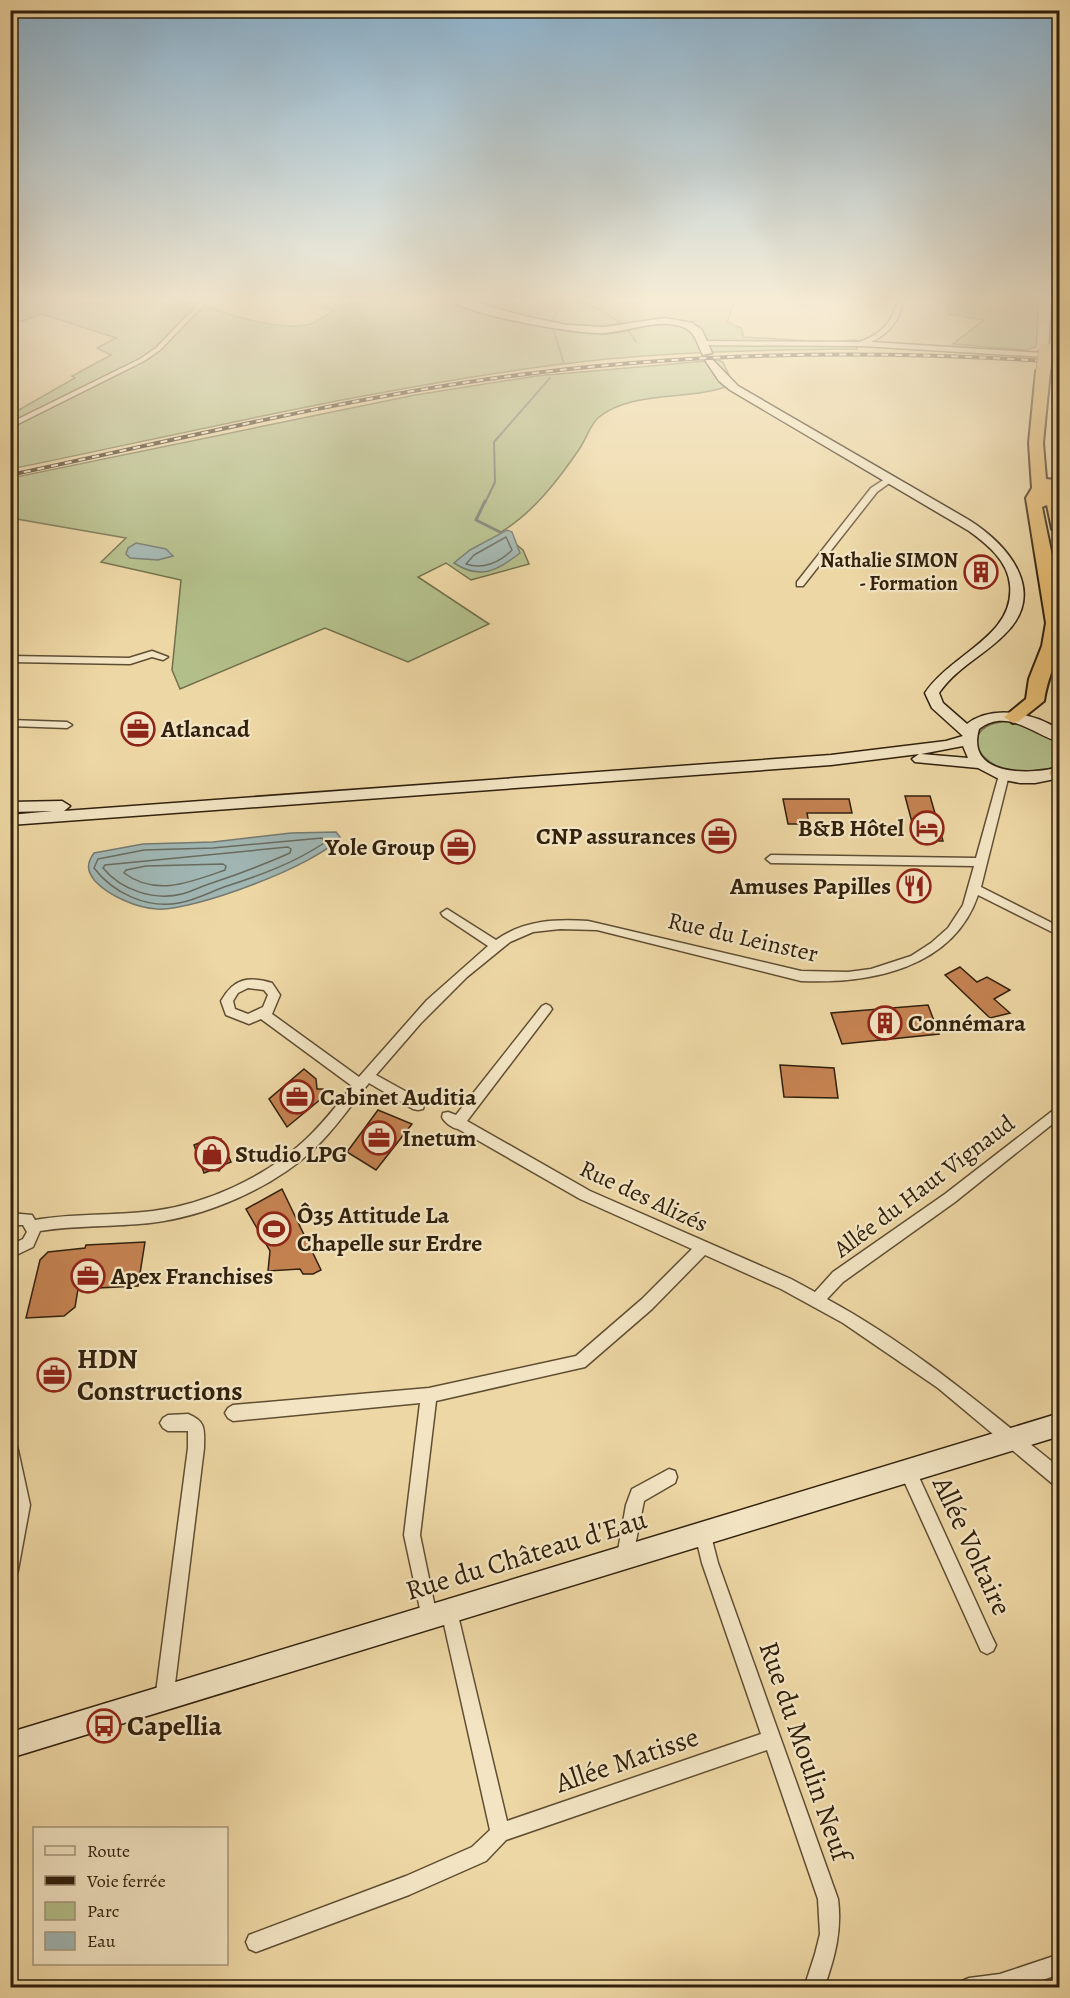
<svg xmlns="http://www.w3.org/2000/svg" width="1070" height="1998" viewBox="0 0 1070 1998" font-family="Alegreya,serif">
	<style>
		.green { fill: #b3bf8a; stroke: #72704c; stroke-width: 1.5 }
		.water { fill: #a0b6b3; stroke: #747a71; stroke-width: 1.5 }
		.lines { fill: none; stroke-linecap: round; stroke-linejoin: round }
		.shore { stroke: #686b60; stroke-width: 1.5 }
		.stream-far1 { stroke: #747a71; stroke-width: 2 }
		.stream { stroke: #747a71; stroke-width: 3 }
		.building { fill: #c58251; stroke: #31200d; stroke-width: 1.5 }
		.street-casing { stroke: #604e33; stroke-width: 3 }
		.secondary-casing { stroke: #31200d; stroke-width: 3 }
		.highway-casing { stroke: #31200d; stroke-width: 4 }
		.street { fill: #f3e5c4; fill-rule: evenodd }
		.secondary { fill: #f3e5c4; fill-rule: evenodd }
		.highway { fill: #e6bc72; fill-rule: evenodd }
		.rail-casing { stroke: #31200d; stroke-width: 4 }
		.rail { stroke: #f3e5c4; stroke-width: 2; stroke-dasharray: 7; stroke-linecap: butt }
		.highway-bridge-casing { stroke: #31200d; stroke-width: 15; stroke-linecap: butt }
		.highway-bridge { stroke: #e6bc72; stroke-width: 14 }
		.labels { text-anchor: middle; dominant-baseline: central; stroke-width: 4.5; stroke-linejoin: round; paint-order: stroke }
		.far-poi-label { font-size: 20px; font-weight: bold; fill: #31200d; stroke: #f3e5c4; text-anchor: end }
		.poi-label { font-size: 24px; font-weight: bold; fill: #31200d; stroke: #f3e5c4; text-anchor: start }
		.street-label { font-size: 24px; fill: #31200d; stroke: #f3e5c4 }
		.near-poi-label { font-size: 28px; font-weight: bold; fill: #31200d; stroke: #f3e5c4; text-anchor: start }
		.near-street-label { font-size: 28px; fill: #31200d; stroke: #f3e5c4 }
	</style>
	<rect width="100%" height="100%" fill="#edd7a4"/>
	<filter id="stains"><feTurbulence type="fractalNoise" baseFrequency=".00333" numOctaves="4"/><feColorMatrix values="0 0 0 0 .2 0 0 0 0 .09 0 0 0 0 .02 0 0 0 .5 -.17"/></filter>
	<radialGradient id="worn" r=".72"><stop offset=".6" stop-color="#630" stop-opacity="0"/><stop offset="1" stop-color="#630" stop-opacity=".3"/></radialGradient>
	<!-- green -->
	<g class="green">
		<path d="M11,298H201L196,302C222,314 282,332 310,324C318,321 327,315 334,311L297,298H736L727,322L741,328L744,337L828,342L856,340L857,349C756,350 654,352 554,365C371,389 191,432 11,469L10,415L75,378L72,376L111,355L97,348L116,338L42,314L23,321L11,319Z"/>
		<path d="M942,298H968L992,302L993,298H1039L1036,347L1025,350L953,344L984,320L948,314V304L939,302Z"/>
		<path d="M718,360L723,362L733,384C694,402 633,389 599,417C591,423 586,439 580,448C559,479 533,513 501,532L523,550L529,564L471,580L446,563L418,577L489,624L408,662L325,628L180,689L172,670L181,580L101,562L126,538L11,518V478L415,395L536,376Z"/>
		<path d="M1006,721C1025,723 1050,732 1059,748L1057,765C1033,782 984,772 975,742C980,726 991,723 1006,721Z"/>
	</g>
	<!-- water -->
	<g class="water">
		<path d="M507,530L512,532L520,553C497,571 480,580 454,563L470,550Z"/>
		<path d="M136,543L166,549L173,556L158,560L130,558L126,554L128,548Z"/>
		<path d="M336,832L340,837C320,864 191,912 157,909C137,908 109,896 95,881C87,871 86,864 94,853L143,844L213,842L291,833Z"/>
	</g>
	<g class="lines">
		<!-- shore -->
		<g class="shore">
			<path d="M506,537L512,550C500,562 483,570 466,564L474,555Z"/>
			<path d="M322,838L324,843C294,863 261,875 227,886C212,891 196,900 179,903C147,909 113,893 94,868L98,859L144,850L213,848Z"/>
			<path d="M288,847L291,849L290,853C265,864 239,874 212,883C202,886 193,891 182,894C154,901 121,890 103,868L105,865Z"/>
			<path d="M223,864L226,866L225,870C191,882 156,897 124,873L126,870L146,866Z"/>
		</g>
		<!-- stream-far1 -->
		<g class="stream-far1">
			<path d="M571,298L599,309L625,326"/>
			<path d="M552,322L563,298"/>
			<path d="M552,326L564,363"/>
			<path d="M628,330L636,342"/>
			<path d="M485,503L495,482L494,442L550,378"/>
		</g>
		<!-- stream -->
		<path class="stream" d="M485,501L476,520L500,532"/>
	</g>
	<!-- building -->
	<g class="building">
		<path d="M969,564H985L990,576H974Z"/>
		<path d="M905,796H930L943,841H917Z"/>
		<path d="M783,799H849L852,813H807L809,824H788Z"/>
		<path d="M960,967L977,982L987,977L1010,990L994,999L1010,1013L990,1018L945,975Z"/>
		<path d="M928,1005L939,1034L842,1044L831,1013Z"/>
		<path d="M780,1065L834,1068L838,1098L784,1097Z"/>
		<path d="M304,1069L316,1079L317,1089H323L322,1098L287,1127L269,1099Z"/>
		<path d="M378,1110L412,1124L376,1170L347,1152Z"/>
		<path d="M214,1137L216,1141L221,1139L231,1162L223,1165L219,1171L212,1170L204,1173L194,1145Z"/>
		<path d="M282,1189L321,1270L313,1274H303L300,1269L268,1271L270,1251L246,1209Z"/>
		<path d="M145,1242L138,1286L78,1289L75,1307L64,1316L26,1318L40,1260L48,1252L85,1248L86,1245Z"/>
	</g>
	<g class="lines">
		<defs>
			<g id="street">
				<path d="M204,298H210L160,350L144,361L10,428V423L140,359L156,348Z"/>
				<path d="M898,298H904C901,319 890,333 871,342L1060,354V358L862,346L703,345L700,343L703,341L859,342C881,335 894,321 898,298Z"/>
				<path d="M888,477L895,479L877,492L803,586H797V582L871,488Z"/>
				<path d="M152,651L168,657L163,660L152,657L130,664L10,662V656L129,658Z"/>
				<path d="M10,720L67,722L72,725L67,728L10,726Z"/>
				<path d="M1004,772L1009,775L981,887L1060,927V936L978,895C953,969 869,984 801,981L597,930L560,929L533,932L510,942L467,977L421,1023L376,1075L423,1101L424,1105L423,1109L418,1110L413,1109L369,1083C351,1105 335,1129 314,1149C273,1188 205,1217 150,1223C113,1227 76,1225 40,1231L33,1247L10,1258V1245L23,1239L27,1232L23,1225H10V1213L32,1215L35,1220C74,1213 113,1216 153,1211C206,1204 264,1178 304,1141C322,1125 337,1105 352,1086L261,1019L249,1024L226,1015L221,1001C234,978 248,976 272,983L280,995L272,1014L359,1077L427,1000L488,946L443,916L441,913L447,909L496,940C524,920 556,919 588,921L801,971L848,972L871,969L911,956L931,943L948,928L963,905L974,866L771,863L766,859L771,855L976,858L999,775ZM248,988L264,990L268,995L263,1007L248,1014L235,1009L233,1001L238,993Z"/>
				<path d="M546,1004L550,1006L552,1009L550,1012L467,1121L590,1191L791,1279L815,1292L833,1272L945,1194L1060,1105V1118L955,1202L843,1282L827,1299C912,1345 985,1408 1060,1468V1487L1054,1485L938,1388L843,1323L781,1289L705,1255L652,1309L585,1367L436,1401L420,1535L437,1617L435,1623L429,1625L423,1623L404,1535L420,1403L233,1421L228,1418L225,1413L228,1408L233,1405L429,1388L576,1356L642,1299L692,1249L580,1199L458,1129C452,1128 444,1122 442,1117L443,1113L448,1112L456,1115L542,1006Z"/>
				<path d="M188,1414C207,1422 204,1430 204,1448L173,1700L170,1706L164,1709L158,1706L155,1700L188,1448V1431H168L163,1428L160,1423L163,1418L168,1415Z"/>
				<path d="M10,1442L16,1444L18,1450L30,1505L18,1570L16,1576L10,1578V1523L14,1505L10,1489Z"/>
				<path d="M907,1462L913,1464L993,1639L996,1645L993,1651L987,1654L981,1651L899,1470L901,1464Z"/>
				<path d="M669,1469L675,1471L677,1477L675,1483L644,1501L633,1556L631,1562L625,1564L619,1562L617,1556L626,1505L632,1489Z"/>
				<path d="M703,1526L709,1528L718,1563L838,1899C842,1931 835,1957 824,1988H804L815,1954L820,1934L818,1899L767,1750L506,1840L486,1861L409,1895L256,1952L249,1949L246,1942L249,1935L406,1876L472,1847L490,1830L441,1611L443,1605L449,1603L455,1605L457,1611L507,1821L761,1734L702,1563L695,1534L697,1528Z"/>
				<path d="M1060,1954V1974L1019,1988H959L962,1981L969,1978L1000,1974Z"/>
			</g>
			<g id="secondary">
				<path d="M446,298H460L528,317L567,325L604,327L665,318L692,323L702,330L712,353L703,355C697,344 696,332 683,327C659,318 630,331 606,333C576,335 468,315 446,298Z"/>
				<path d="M710,357L738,386L969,520C1010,546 1048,593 1004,635C983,656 956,668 939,693L943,703L967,724C993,704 1034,713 1060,730V742C1034,735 1007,707 979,729C965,777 1031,775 1060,767V778L1035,783H1020L999,779L978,768L915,762L912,759L919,754L831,765L10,825V815L53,811L10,812V802L62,801L70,806L64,811L831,755L946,741L963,736L932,708L925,693C952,653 1015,636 1010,585C1008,561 987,544 969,531L730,390L719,381L705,360ZM963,746L968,758L921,754Z"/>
				<path d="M1060,1413V1436L10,1758L11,1732Z"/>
			</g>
			<g id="highway">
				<path d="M1053,298H1060V354L1056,355L1050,351Z"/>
				<path d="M1043,367L1050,371L1043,443L1046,479L1055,480L1057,483L1060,534L1052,529L1047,505L1042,507C1049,545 1067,611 1059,647C1055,666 1047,679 1044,701L1019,721L1013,723L1004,717L1026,699L1029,679L1042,646L1046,623L1026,498L1032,488L1029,443L1036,371Z"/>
				<path d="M1060,767V779L1052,777L1049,773L1052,769Z"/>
			</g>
		</defs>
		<!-- street casing -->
		<use href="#street" class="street-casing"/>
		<!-- secondary casing -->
		<use href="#secondary" class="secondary-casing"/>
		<!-- highway casing -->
		<use href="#highway" class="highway-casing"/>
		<!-- street -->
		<use href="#street" class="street"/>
		<!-- secondary -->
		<use href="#secondary" class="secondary"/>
		<!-- highway -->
		<use href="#highway" class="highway"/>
		<defs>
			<path id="rail" d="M10,475C172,441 332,401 496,378C683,352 872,349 1060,362"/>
		</defs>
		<!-- rail casing -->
		<use href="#rail" class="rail-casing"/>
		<!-- rail -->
		<use href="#rail" class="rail"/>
		<defs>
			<path id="highway-bridge" d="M1043,371L1046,350"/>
		</defs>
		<!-- highway-bridge casing -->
		<use href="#highway-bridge" class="highway-bridge-casing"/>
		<!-- highway-bridge -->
		<use href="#highway-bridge" class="highway-bridge"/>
	</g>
	<!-- sky -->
	<linearGradient id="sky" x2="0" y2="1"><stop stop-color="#8bb5d3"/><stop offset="0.52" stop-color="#f7edd6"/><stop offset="1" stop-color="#f7edd6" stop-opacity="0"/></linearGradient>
	<rect width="1070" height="577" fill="url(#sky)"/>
	<!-- icons -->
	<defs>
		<symbol id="building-ring" viewBox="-11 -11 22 22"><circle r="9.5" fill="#f3e5c4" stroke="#8f2418" stroke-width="1.5"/><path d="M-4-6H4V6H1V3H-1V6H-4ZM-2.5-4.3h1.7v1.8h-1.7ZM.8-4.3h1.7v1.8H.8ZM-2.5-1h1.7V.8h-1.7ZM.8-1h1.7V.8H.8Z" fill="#8f2418"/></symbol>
		<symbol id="office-ring" viewBox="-11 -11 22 22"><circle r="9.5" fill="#f3e5c4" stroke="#8f2418" stroke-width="1.5"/><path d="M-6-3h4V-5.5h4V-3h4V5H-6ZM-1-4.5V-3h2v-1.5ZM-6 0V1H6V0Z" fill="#8f2418"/></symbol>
		<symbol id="hotel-ring" viewBox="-11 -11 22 22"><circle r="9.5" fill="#f3e5c4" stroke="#8f2418" stroke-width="1.5"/><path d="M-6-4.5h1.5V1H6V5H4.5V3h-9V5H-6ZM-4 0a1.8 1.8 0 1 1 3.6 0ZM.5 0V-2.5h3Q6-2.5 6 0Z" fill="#8f2418"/></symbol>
		<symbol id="restaurant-ring" viewBox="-11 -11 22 22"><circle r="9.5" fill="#f3e5c4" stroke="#8f2418" stroke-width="1.5"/><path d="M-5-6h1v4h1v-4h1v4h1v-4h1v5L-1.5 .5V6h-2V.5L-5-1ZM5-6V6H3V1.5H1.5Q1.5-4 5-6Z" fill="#8f2418"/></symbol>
		<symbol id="shop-ring" viewBox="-11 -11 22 22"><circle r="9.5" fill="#f3e5c4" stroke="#8f2418" stroke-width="1.5"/><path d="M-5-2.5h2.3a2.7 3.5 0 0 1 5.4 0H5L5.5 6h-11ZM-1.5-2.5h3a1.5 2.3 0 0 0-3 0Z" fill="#8f2418"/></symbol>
		<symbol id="stadium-ring" viewBox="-11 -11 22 22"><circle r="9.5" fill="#f3e5c4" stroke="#8f2418" stroke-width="1.5"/><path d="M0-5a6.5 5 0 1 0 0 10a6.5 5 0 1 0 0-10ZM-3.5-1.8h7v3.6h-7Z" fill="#8f2418"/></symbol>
		<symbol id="bus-ring" viewBox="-11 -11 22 22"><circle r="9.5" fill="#f3e5c4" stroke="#8f2418" stroke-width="1.5"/><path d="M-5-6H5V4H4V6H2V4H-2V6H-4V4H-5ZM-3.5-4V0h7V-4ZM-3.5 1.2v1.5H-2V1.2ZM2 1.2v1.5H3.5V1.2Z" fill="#8f2418"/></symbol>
	</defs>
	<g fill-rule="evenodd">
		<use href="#building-ring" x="962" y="553" width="38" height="38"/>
		<use href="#office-ring" x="119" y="710" width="38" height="38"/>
		<use href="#hotel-ring" x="908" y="809" width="38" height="38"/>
		<use href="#office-ring" x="700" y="817" width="38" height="38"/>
		<use href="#office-ring" x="439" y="828" width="38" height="38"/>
		<use href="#restaurant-ring" x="895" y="867" width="38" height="38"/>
		<use href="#building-ring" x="866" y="1004" width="38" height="38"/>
		<use href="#office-ring" x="278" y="1078" width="38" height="38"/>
		<use href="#office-ring" x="360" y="1119" width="38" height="38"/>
		<use href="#shop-ring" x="193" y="1135" width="38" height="38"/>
		<use href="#stadium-ring" x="255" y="1210" width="38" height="38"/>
		<use href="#office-ring" x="69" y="1257" width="38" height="38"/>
		<use href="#office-ring" x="35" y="1356" width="38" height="38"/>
		<use href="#bus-ring" x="85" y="1707" width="38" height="38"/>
	</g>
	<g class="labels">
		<!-- far-poi labels -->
		<g class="far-poi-label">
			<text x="958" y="560">Nathalie SIMON<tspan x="958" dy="23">- Formation</tspan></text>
		</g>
		<!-- poi labels -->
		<g class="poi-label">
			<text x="161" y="729">Atlancad</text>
			<text x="904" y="828" text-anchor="end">B&amp;B Hôtel</text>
			<text x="696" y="836" text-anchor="end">CNP assurances</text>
			<text x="435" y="847" text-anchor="end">Yole Group</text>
			<text x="891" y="886" text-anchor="end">Amuses Papilles</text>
			<text x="908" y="1023">Connémara</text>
			<text x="320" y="1097">Cabinet Auditia</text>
			<text x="402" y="1138">Inetum</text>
			<text x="235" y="1154">Studio LPG</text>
			<text x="297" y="1215">Ô35 Attitude La<tspan x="297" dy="28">Chapelle sur Erdre</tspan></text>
			<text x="111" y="1276">Apex Franchises</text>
		</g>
		<!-- street labels -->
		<g class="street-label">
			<text transform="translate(743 937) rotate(13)">Rue du Leinster</text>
			<text transform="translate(924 1186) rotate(-37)">Allée du Haut Vignaud</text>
			<text transform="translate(644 1196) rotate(25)">Rue des Alizés</text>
		</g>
		<!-- near-poi labels -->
		<g class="near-poi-label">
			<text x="77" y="1359">HDN<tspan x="77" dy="32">Constructions</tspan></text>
			<text x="127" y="1726">Capellia</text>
		</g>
		<!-- near-street labels -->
		<g class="near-street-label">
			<text transform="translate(972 1546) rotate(65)">Allée Voltaire</text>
			<text transform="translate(526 1555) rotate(-17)">Rue du Château d'Eau</text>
			<text transform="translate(805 1751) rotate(71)">Rue du Moulin Neuf</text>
			<text transform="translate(627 1760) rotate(-19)">Allée Matisse</text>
		</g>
	</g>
	<!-- margin -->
	<rect width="1070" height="1998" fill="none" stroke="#edd7a4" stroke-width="36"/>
	<rect x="12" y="12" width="1046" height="1974" fill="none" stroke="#31200d" stroke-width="3"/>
	<rect x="18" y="18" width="1034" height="1962" fill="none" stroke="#31200d" stroke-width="1.5"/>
	<!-- legend -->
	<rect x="33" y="1827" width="195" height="138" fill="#f3e5c4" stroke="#a5967b" stroke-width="1.5"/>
	<rect x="45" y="1846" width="30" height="9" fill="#f3e5c4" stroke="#a5967b" stroke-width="1.5"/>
	<text x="87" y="1857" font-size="18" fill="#31200d">Route</text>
	<rect x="45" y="1876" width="30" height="9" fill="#31200d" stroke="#a5967b" stroke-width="1.5"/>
	<text x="87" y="1887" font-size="18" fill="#31200d">Voie ferrée</text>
	<rect x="45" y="1902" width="30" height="18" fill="#b3bf8a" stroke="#a5967b" stroke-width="1.5"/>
	<text x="87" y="1917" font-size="18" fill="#31200d">Parc</text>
	<rect x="45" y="1932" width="30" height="18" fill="#a0b6b3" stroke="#a5967b" stroke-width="1.5"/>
	<text x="87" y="1947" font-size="18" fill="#31200d">Eau</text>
	<rect width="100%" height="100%" filter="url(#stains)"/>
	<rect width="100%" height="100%" fill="url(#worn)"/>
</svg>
